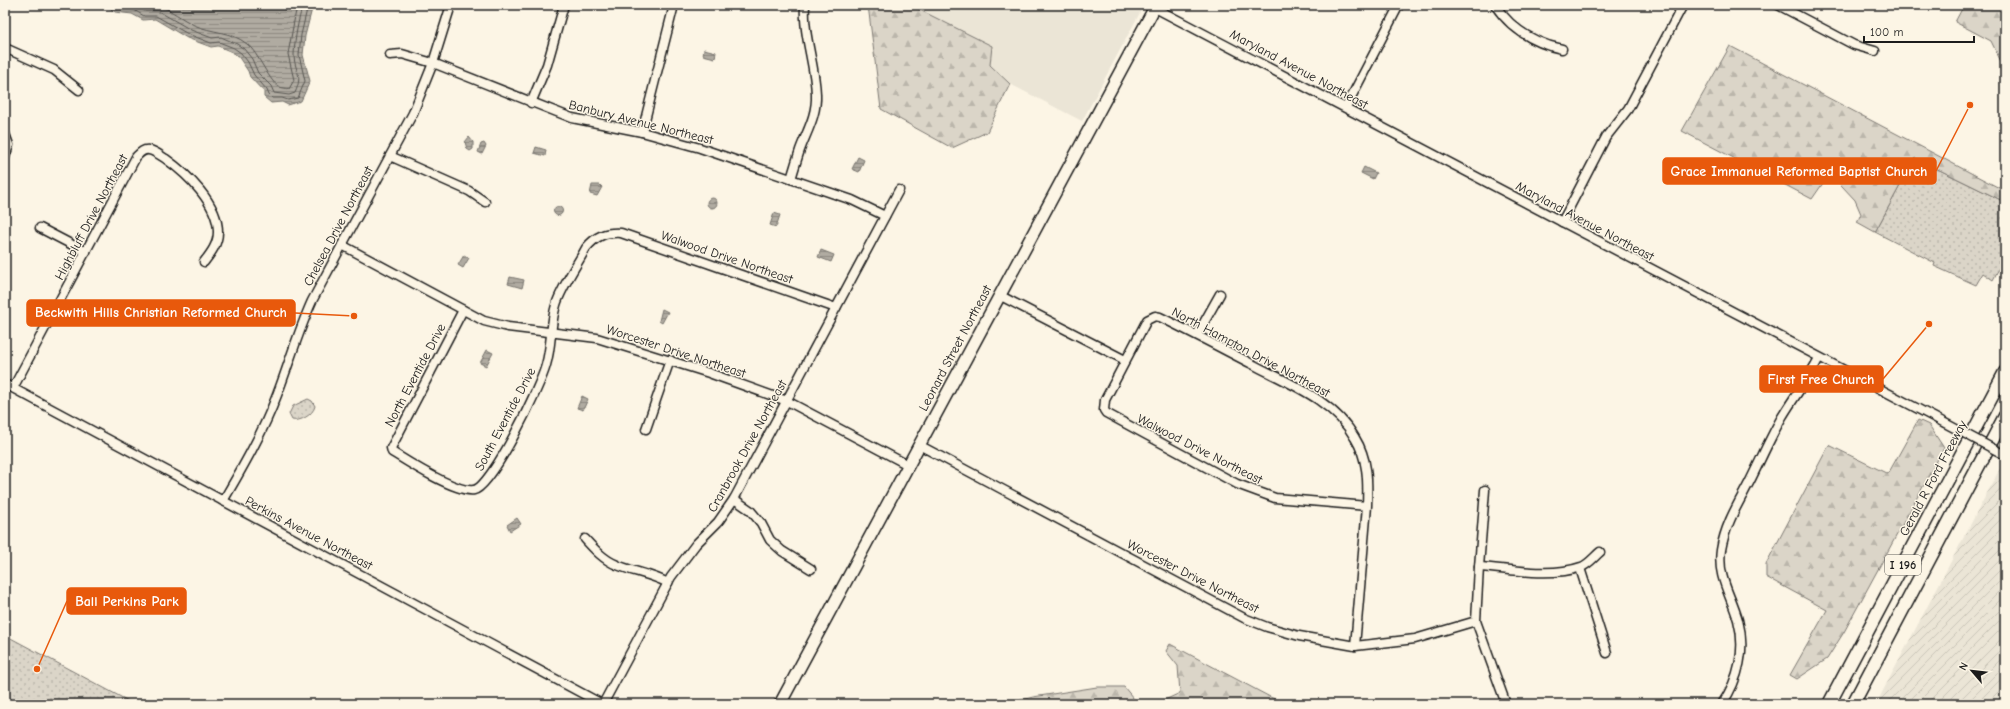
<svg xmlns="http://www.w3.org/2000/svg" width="2010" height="709" viewBox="0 0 2010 709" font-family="'Comic Neue',sans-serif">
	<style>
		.built { fill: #ebe5d6 }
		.industrial { fill: url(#industrial-furrows) }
		.grass { fill: url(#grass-dots); stroke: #7c7872 }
		.forest { fill: url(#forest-firs); stroke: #7c7872 }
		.water { fill: url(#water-rules); stroke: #75726c }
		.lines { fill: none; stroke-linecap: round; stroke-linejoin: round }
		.shore { stroke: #575551; stroke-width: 1 }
		.minor-casing { stroke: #1c1c1c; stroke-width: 11 }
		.major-casing { stroke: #1c1c1c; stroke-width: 14 }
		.highway-casing { stroke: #1c1c1c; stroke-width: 15 }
		.minor { stroke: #fcf5e5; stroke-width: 8 }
		.major { stroke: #fcf5e5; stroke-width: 11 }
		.highway { stroke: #fcf5e5; stroke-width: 12 }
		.minor-bridge-casing { stroke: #1c1c1c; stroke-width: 11; stroke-linecap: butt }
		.minor-bridge { stroke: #fcf5e5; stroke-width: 8 }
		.labels { text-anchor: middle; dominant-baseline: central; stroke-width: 3; stroke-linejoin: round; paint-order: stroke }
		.shield { fill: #fcf5e5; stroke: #5f5d58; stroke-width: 1 }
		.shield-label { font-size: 12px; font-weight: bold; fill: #1c1c1c }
		.street-label { font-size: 13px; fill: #1c1c1c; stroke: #fcf5e5 }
		.leader { fill: none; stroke: #e8590c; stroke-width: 1.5 }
		.callout-dot { fill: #e8590c; stroke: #fcf5e5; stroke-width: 1.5 }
		.callout { fill: #e8590c; stroke: #e8590c; stroke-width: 1.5 }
		.callout-label { font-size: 14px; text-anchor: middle; font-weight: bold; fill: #fff }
	</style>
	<defs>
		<pattern id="industrial-furrows" width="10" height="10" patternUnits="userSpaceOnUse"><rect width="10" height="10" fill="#ebe5d6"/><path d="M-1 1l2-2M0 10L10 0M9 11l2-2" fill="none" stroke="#c9c4b7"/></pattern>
		<pattern id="grass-dots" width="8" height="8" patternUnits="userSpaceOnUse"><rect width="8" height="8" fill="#dbd5c8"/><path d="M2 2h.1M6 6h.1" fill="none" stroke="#bbb6ab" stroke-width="1.8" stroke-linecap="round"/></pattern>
		<pattern id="forest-firs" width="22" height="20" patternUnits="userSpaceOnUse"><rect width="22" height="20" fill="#dbd5c8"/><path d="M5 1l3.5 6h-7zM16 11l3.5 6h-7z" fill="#bbb6ab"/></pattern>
		<pattern id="water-rules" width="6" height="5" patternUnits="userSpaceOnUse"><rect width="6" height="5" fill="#b0aba1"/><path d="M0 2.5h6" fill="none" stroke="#8e8a82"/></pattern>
	</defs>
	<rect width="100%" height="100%" fill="#fcf5e5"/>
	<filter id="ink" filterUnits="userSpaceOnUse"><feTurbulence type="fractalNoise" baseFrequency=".025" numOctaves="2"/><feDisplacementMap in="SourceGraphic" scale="8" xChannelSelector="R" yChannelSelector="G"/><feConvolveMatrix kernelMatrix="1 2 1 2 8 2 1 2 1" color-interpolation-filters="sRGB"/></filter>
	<g filter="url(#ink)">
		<!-- built -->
		<path class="built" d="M910,5H1144L1082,121L1010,84L990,65Z"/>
		<!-- industrial -->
		<path class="industrial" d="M2005,459V704H1876Z"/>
		<!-- grass -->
		<g class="grass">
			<path d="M1915,158L2005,202V257L1993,280L1983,273L1976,285L1934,266L1935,263L1875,232Z"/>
			<path d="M308,399L312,401L315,406C313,415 300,422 292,420L289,414L293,406Z"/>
			<path d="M5,635L134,704H5Z"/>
		</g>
		<!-- forest -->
		<g class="forest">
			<path d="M868,5H910L992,46L990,65L1010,84L987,132L952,148L881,109Z"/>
			<path d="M1959,5H2005V70L1991,41L1955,22L1963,7Z"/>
			<path d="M1730,46L2005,191V202L1915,158L1875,232L1857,222L1861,214L1855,200L1830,173L1812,199L1682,131Z"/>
			<path d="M1918,420L1929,425L1944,448L1844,632L1827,659L1797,679L1790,675L1827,610L1766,577V564L1829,445L1888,474Z"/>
			<path d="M1170,644L1270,697L1287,704H1156L1180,693L1178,666L1166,651Z"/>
			<path d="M1097,687H1124L1138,704H1006L1033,697Z"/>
		</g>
		<!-- water -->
		<g class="water">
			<path d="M106,5H313L305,36L303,55L310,81L301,101L288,105L282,102L271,103L264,97V92L250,77L248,71L238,56L232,52L218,46L211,47L187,38L155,19L143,20L132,14L115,12Z"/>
			<path d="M704,49L716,52L715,58L703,55Z"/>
			<path d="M469,137L473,142V149L470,151L467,149L465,142Z"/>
			<path d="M484,143L486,146L482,154L478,152L481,144Z"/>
			<path d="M536,147L546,150L545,156L534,153Z"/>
			<path d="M858,157L864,160L859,172L852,169Z"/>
			<path d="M1364,167L1376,173L1373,179L1361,173Z"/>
			<path d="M592,185H600L602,187L597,196L590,194Z"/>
			<circle cx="712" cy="203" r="5"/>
			<circle cx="558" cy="211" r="4.5"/>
			<path d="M774,213L780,215L776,227L770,225Z"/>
			<path d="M821,250L834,255L831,262L818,257Z"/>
			<path d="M464,255L469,258L463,268L458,265Z"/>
			<path d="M510,277L524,280L522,288L508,284Z"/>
			<path d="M662,309L668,312L662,323L659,321Z"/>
			<path d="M487,350L493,353L486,366L480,363Z"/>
			<path d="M582,396L588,399L583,410L577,408Z"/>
			<path d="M517,518L521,524L510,531L507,525Z"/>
		</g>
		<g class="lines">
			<!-- shore -->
			<g class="shore">
				<path d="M113,5L117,8L134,10L144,16H156L188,34L211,43L219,42L234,48L241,53L248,62L254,75L267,90L269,95L272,98H282L288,100L298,98L305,81L299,55L301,35L308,5"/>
				<path d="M134,5L145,11H158L191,30L212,38L221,37L237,44L244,49L252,59L258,73L271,86L274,93L289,95L295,93C304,73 294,72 294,54C295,38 298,20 303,5"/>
				<path d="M159,5C171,10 182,19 194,25C212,33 231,31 247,44C258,52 270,84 280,87C282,88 286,88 289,89L294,80L288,54L297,5"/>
			</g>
			<defs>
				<g id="minor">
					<path d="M1495,5C1511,29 1533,43 1562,49"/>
					<path d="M1778,5L1854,45L1875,51"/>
					<path d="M1155,8L1943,422"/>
					<path d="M5,48L54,70L79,90"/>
					<path d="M390,55L402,54L433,63L572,118L642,132L700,148L852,200L885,216"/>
					<path d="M531,103L547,65L564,5"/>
					<path d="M1346,107L1399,5"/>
					<path d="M642,132L674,5"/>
					<path d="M5,134L9,145L5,157"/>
					<path d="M390,156L469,191L485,202"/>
					<path d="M791,179C794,169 797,159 800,150C807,131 817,115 816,94C815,64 803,35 805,5"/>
					<path d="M1562,222L1606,137L1628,109L1683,5"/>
					<path d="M40,228L86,252"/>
					<path d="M342,245L484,321L508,327L597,338L709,373L787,401L908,465"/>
					<path d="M999,295L1125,360"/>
					<path d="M463,310L391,448L392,452C408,462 456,493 474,490C492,487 541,385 546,365C552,345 550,325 556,305C561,288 577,265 586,248C596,236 605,232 621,233L836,308"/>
					<path d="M1197,335L1220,294"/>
					<path d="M5,384L602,704"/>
					<path d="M13,388L136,157C140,153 143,149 149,150C155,151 161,156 166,159C187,174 218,203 218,232C218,244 211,253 204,262"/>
					<path d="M646,429L670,360"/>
					<path d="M919,445L1244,618L1267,627L1299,636L1355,646L1415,639L1476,621"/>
					<path d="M1485,490L1479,567L1476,621L1506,704"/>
					<path d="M734,499L750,510L761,523L770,540L782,551L811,569"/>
					<path d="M223,501C243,467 263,432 277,395C289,364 298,332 312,301L413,113L433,63L451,5"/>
					<path d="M585,539C594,549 604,560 617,565C634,572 651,574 668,583"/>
					<path d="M1479,567C1510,569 1550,578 1581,567C1588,565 1594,557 1600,552"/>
					<path d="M1580,568L1607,653"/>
					<path d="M1355,646L1367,506C1368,481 1368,459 1355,438C1334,400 1288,383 1252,364C1221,348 1191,332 1160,317L1155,316L1147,320L1105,400L1104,410L1106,413L1237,484L1275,498L1367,506"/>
					<path d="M603,704L671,577L696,544L718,522L734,499L899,190"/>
					<path d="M1722,704C1739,679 1746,649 1738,620C1731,595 1717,577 1721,550C1725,525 1738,504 1749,483C1760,461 1770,438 1782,417C1794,397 1808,379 1819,358"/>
				</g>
				<path id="major" d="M780,704L1156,5"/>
				<g id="highway">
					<path d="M1829,704L2005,372"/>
					<path d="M1853,704L2005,416"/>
				</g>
			</defs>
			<!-- minor casing -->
			<use href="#minor" class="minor-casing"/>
			<!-- major casing -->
			<use href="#major" class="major-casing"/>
			<!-- highway casing -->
			<use href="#highway" class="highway-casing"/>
			<!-- minor -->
			<use href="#minor" class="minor"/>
			<!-- major -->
			<use href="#major" class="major"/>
			<!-- highway -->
			<use href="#highway" class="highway"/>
			<defs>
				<path id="minor-bridge" d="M1943,422L2005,455"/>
			</defs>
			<!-- minor-bridge casing -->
			<use href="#minor-bridge" class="minor-bridge-casing"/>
			<!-- minor-bridge -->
			<use href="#minor-bridge" class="minor-bridge"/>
		</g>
	</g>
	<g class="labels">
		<!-- shield labels -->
		<rect class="shield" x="1885" y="555" width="36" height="20" rx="3"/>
		<g class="shield-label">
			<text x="1903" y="565">I 196</text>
		</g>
		<!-- street labels -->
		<g class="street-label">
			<text transform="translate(1299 69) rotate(28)">Maryland Avenue Northeast</text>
			<text transform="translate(641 122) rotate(14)">Banbury Avenue Northeast</text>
			<text transform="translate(91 217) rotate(-62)">Highbluff Drive Northeast</text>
			<text transform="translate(1585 221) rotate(28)">Maryland Avenue Northeast</text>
			<text transform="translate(338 226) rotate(-62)">Chelsea Drive Northeast</text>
			<text transform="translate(727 257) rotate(19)">Walwood Drive Northeast</text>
			<text transform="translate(955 348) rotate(-62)">Leonard Street Northeast</text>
			<text transform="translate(676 351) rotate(18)">Worcester Drive Northeast</text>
			<text transform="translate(1251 352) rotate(28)">North Hampton Drive Northeast</text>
			<text transform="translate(415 375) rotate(-62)">North Eventide Drive</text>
			<text transform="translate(505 419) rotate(-62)">South Eventide Drive</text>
			<text transform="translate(747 446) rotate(-61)">Cranbrook Drive Northeast</text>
			<text transform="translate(1200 449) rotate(27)">Walwood Drive Northeast</text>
			<text transform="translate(1933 478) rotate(-62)">Gerald R Ford Freeway</text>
			<text transform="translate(309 533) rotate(28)">Perkins Avenue Northeast</text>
			<text transform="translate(1193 576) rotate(27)">Worcester Drive Northeast</text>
		</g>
	</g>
	<!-- callouts -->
	<path class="leader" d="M1970 105L1936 171M354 316L295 313M1929 324L1883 379M37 669L67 601"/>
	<g class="callout-dot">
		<circle cx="1970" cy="105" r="4"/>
		<circle cx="354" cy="316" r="4"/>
		<circle cx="1929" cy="324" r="4"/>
		<circle cx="37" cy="669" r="4"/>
	</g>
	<g class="callout">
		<rect x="1663" y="158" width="273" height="26" rx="4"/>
		<rect x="27" y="300" width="268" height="26" rx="4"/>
		<rect x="1760" y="366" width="123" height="26" rx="4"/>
		<rect x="67" y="588" width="119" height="26" rx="4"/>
	</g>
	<g class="callout-label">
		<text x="1799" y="176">Grace Immanuel Reformed Baptist Church</text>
		<text x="161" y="317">Beckwith Hills Christian Reformed Church</text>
		<text x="1821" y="384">First Free Church</text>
		<text x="127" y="606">Ball Perkins Park</text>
	</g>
	<!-- margin -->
	<rect width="2010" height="709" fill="none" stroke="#fcf5e5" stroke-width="20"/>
	<rect x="10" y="10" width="1990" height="689" fill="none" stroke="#1c1c1c" stroke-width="1.5" filter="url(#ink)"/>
	<!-- north arrow -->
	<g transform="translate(1972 671) rotate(298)" stroke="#fcf5e5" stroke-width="3" paint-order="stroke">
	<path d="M0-3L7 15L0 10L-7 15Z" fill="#1c1c1c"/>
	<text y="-6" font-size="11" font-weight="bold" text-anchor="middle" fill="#1c1c1c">N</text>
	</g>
	<!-- scale -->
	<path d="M1864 36v6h110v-6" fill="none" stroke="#1c1c1c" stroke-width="2"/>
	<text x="1870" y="36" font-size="12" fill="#1c1c1c" stroke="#fcf5e5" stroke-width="3" paint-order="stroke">100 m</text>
</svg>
